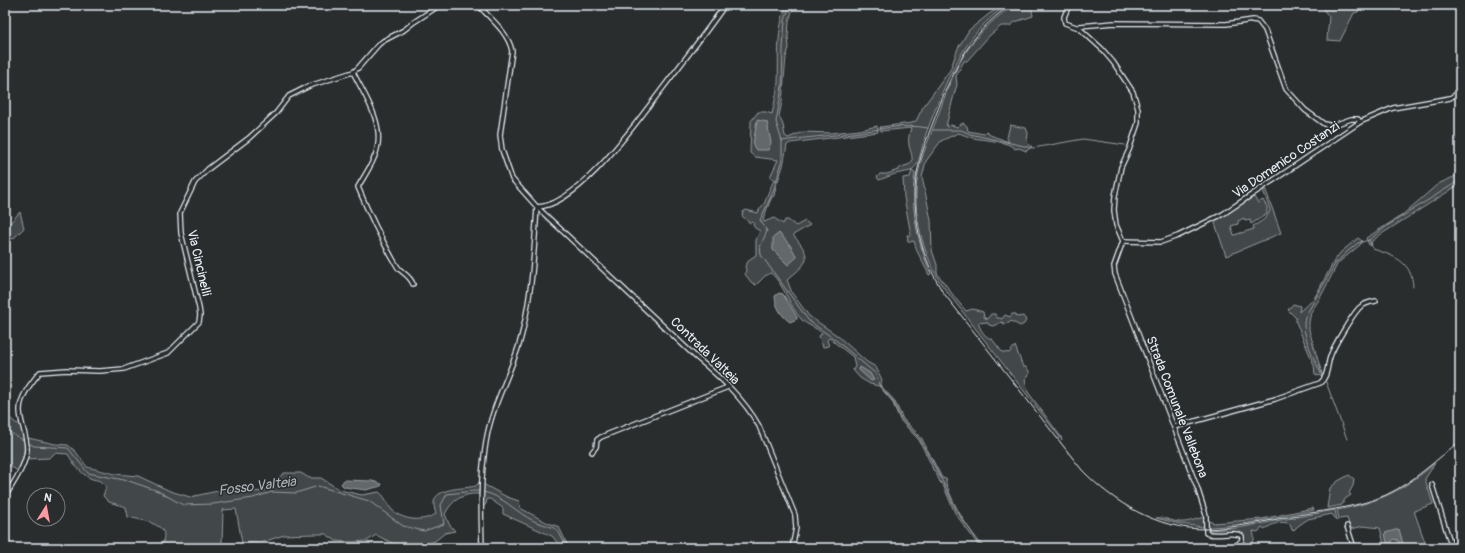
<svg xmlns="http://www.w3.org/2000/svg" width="1465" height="553" viewBox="0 0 1465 553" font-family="Pangolin,sans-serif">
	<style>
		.green { fill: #424648; stroke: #959ca0 }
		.water { fill: #63686b; stroke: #989fa3 }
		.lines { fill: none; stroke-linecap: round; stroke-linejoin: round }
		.stream { stroke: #989fa3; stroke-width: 1 }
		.minor-casing { stroke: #e8f1f8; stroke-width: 6 }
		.minor { stroke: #2a2d2e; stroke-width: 3.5 }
		.rail { stroke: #e8f1f8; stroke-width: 1 }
		.labels { text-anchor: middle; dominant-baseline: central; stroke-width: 3; stroke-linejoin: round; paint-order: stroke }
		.street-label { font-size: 13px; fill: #e8f1f8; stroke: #2a2d2e }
		.water-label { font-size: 14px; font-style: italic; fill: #acb3b9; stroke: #2a2d2e }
	</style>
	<rect width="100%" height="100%" fill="#2a2d2e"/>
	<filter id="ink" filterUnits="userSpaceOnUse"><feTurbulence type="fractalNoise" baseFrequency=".025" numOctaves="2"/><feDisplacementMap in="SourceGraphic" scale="8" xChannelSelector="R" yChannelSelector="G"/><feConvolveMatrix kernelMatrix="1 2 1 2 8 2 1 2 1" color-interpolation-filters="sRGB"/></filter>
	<g filter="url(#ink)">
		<!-- green -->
		<g class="green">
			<path d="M787,5H794L789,21L788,37L789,48L786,57L782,102L779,116L783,125L785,136L788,138L803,132L831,133L860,130L877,126L878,132L790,143L787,145L783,166L778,181L770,177L778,160L755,157L750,153L751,121L758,112H766L772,114C774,104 777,93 778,83C779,57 776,29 787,5Z"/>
			<path d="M1004,5H1008C964,31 944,86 927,131C923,141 921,156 917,164C916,166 913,169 911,171L895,174L879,180L877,177L880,174H887L898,170L901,167L908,165L912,162C913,156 910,151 909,145C908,139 909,134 911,128L881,131L880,127L912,123L916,121L923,107L950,70L958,48L969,30L989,14Z"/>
			<path d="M1014,5H1031L1033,16L1015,22L1010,26H1001L989,36L967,61H964L956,76L957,85L955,91L946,126L947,127L951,125L957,127L963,123L967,126L968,131L984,134L986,131L989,133L990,135L1009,142L1007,138L1010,125L1026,128L1028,133L1027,142L1032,147L1026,151L1019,148L1015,149C1009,141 983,140 973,138C968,137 963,134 958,133L941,141L926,161L922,177L931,220L932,250L937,265V273L956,299L966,311L973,309L983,312L984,317L987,319L991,314H995L997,318H1000L1002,319L1005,315L1010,317L1012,314H1016L1017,317L1023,316L1026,320L1024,324L1020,326L1011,321L1009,323L1004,324L1002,322L993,326L989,325L987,322L978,323C981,330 984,337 992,339L1002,352L1009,353L1015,346L1023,367H1026L1029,371V375L1025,379L1028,392L1061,437L1062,440L941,284C925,256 915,224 916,191C917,165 928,142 937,118C946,94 954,67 970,46C982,30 997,16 1014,5Z"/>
			<path d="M1334,5H1360L1358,12L1354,13L1340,41L1327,40L1329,17L1323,9Z"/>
			<path d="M1460,170V184L1380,235L1371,242L1372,245H1369L1366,238L1401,216L1438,184L1458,175L1457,171Z"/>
			<path d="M912,171L915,173C910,208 917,241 931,274L929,275L917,251L914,241L910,242L907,240L908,239L907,235H911L904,197L903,178L910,177Z"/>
			<path d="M774,180L777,182L774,196L772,197C768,205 766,212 763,220L764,222L774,218L783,224L785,220H788L796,226L805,221L810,225L793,235C814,259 808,262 787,280L792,293L809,316L838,336L867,362L876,367L882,380L880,385L894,400L903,419L921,437L942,478L947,479L946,480V483C954,507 968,530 985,548H980L979,546L955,513L943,485L940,482L935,471L933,470L931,464L919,440L900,420L892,401L879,386L870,384L860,378L853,370L855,366L853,357L829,338L827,340L829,346L823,347L819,336L822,333C816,327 808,326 802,320C789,306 785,286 771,273L765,276L756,285L751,282L745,274L746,270L745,266L750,259L756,255V240L760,231L755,228L753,225L754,223L752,222L750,223L742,216L743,212L746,210L758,213C759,208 763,206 765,202C767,194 771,187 774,180Z"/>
			<path d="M1265,188L1281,233L1226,256L1214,220L1254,197L1258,203L1263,200L1267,207V214L1251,224L1250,220L1245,221L1244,218L1238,221V224L1231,226L1234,235L1254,229L1253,226C1261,222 1268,218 1270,210L1263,190Z"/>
			<path d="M20,212L24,228L14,238L5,241V225L9,224Z"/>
			<path d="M1358,238L1362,241L1360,245L1338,263L1320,298L1311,312L1309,322V330L1323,377L1315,374L1314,365L1296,322V318L1288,310L1293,304L1300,306L1299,312L1315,297L1334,261L1341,252Z"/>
			<path d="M5,414L17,424L20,422C25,443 27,450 18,471L5,463Z"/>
			<path d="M28,438L55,444L68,445L76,452L87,467L115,474L138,476L170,491L190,497L227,489L252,492L264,491L284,473H301L309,478H321L340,490L362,495L379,492C386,497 387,504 392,510C404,521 423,522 436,514C435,511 434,507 434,504C433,487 465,489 476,486L480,481L479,494C463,493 452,500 445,514L449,524L455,531L445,533L435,541L421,546L410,545L405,548L398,546L376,535L367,541L352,542L336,541L326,534H314L284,535L263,542L242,543L236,509L223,510L222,544C211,545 170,552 162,546C163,542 165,535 163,531C158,522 136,519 128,517L126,507L109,502L103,496L106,487C97,477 99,482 90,478C80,473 73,463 68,454L55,453L49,458L27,459L29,450Z"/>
			<path d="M1435,463L1425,479L1433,504L1414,511L1427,548H1385L1380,528L1363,526L1352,529L1349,524L1347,518L1339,519L1337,510C1380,502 1402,491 1435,463Z"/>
			<path d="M1349,475L1354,479L1353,486L1349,493L1351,495L1345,499L1342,505L1327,508L1330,488L1338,481Z"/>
			<path d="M483,484L507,497L519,501L520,508L546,522L559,527L567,544L572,548H562L552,536L503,514V508L490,499H487L486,504L483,507Z"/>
			<path d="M1313,508L1314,510C1279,517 1243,526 1208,527V520L1214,523L1262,519Z"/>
			<path d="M1335,510L1337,521L1332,514L1308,519L1298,526L1293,531L1292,530L1290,524C1282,520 1272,524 1265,529L1262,527L1258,532L1253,531C1255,539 1255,542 1248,548H1236L1244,541V537L1239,532L1214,534L1210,532L1209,530L1238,528Z"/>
			<path d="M1204,517V527L1179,524L1156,518C1164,517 1171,521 1179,522C1187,523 1196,519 1204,517Z"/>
		</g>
		<!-- water -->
		<g class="water">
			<path d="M757,120L767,122L771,143L768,150H756L753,145Z"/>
			<path d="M779,233L790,245L797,257L788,265L773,250V238Z"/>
			<path d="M779,293L783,294L797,317V319L790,322C782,317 775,306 775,296Z"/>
			<path d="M860,367L870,373L874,380L871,381L859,370Z"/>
			<path d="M344,480L372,481L382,484L381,486L366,490L344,487L341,484Z"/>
			<path d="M1399,529L1404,548H1398L1399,547V542L1397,540L1394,539L1392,541V543H1387L1385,533Z"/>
		</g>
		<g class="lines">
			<!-- stream -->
			<g class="stream">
				<path d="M790,5L785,20L783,48L782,87L776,122L782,141V162L773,192L760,220L767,231L760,247L761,255L809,321L837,341L876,374L879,385L893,401L901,419L920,439L947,490L953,504L963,521L969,528L977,541L983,548"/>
				<path d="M933,130H961L970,134L1033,148L1083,139L1125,145"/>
				<path d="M782,141C806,137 830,136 853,133C878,130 903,123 928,128"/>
				<path d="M1369,240L1373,249C1394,256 1412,261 1413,287"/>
				<path d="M1323,378C1316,362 1300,334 1305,317L1335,264L1348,251L1358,243L1369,240L1387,226L1460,180"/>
				<path d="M1326,382L1347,439"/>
				<path d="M5,430L25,441"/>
				<path d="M28,443L34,446L68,448L88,473L129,481L158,491L183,505L213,504L253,498L272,492L296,493L318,486L369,501L403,526L424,531L444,524L441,505L447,494L474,491H479"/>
				<path d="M483,492C500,494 517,513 534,521C540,524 552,526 557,530C562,536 562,542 569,548"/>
			</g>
			<defs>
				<g id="minor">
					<path d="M478,5C490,18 508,32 512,51L500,135L502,150L512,179L537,207L697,358C720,377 744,399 759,426L795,515L796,528L792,548"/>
					<path d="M1069,5L1064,17L1065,23L1079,28L1101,48L1113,62L1133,92L1138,109V123L1129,150L1121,167L1115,196L1114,210L1116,225L1123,241"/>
					<path d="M1079,28L1080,26L1114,23L1226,24L1253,20L1258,21L1265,30L1286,89L1305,110L1324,124L1329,125H1334L1351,119H1358L1360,122"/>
					<path d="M353,72C364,95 384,122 377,149C375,161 364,176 358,187C369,214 382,241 397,266C401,273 409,274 413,284"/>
					<path d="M1123,241L1161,242L1178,236L1223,214L1360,122L1393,108L1450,98L1460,92"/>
					<path d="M1123,241L1114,266L1115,274L1197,487L1206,515V533C1217,538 1232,530 1242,536V540L1234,548"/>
					<path d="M1174,427L1275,399L1320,383C1328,377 1327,366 1330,357C1333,347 1351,317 1359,308C1363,304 1370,302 1376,301"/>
					<path d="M592,452L596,447L597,440L601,437L728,387"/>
					<path d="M1432,485L1452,548"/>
					<path d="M5,497C13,483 26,466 27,449C27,435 20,423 20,410C20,396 32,382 40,372L67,370L100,371L124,369L168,353L199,322L200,315L199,308L181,233L180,213L195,182L208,169L249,138L276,113L289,96L309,86L353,72L358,68L378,45L383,41L404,30L414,22L440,5"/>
					<path d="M1347,526L1354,548"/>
					<path d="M482,548C481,513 480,477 486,442C491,408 509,377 519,345C532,300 534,252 537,207C578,206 635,124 659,93C681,64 704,35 725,5"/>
				</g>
			</defs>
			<!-- minor casing -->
			<use href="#minor" class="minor-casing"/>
			<!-- minor -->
			<use href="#minor" class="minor"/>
			<!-- rail -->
			<path class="rail" d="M1011,5C967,33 950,77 932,125C923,149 913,175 915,202C917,237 925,261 942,291L1082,470C1114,503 1157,529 1205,529C1236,528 1267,521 1298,515C1327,510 1359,507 1386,495C1414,482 1437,459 1460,441"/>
		</g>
	</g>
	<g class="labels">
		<!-- street labels -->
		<g class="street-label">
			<text transform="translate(1286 160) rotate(-34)">Via Domenico Costanzi</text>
			<text transform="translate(199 263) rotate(77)">Via Cincinelli</text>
			<text transform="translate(705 351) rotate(44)">Contrada Valteia</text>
			<text transform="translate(1177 407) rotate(69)">Strada Comunale Vallebona</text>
		</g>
		<!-- water labels -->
		<g class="water-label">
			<text transform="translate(257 486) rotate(-7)">Fosso Valteia</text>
		</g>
	</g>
	<!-- margin -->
	<rect width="1465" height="553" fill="none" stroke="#2a2d2e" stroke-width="20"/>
	<rect x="10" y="10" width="1445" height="533" fill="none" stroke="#e8f1f8" stroke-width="1.5" filter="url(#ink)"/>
	<!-- north arrow -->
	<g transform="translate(46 507) rotate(11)"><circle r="19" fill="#2a2d2e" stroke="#767b7f"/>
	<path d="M0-3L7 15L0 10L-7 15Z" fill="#ff9aa2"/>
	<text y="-6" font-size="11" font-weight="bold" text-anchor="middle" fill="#e8f1f8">N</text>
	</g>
</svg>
